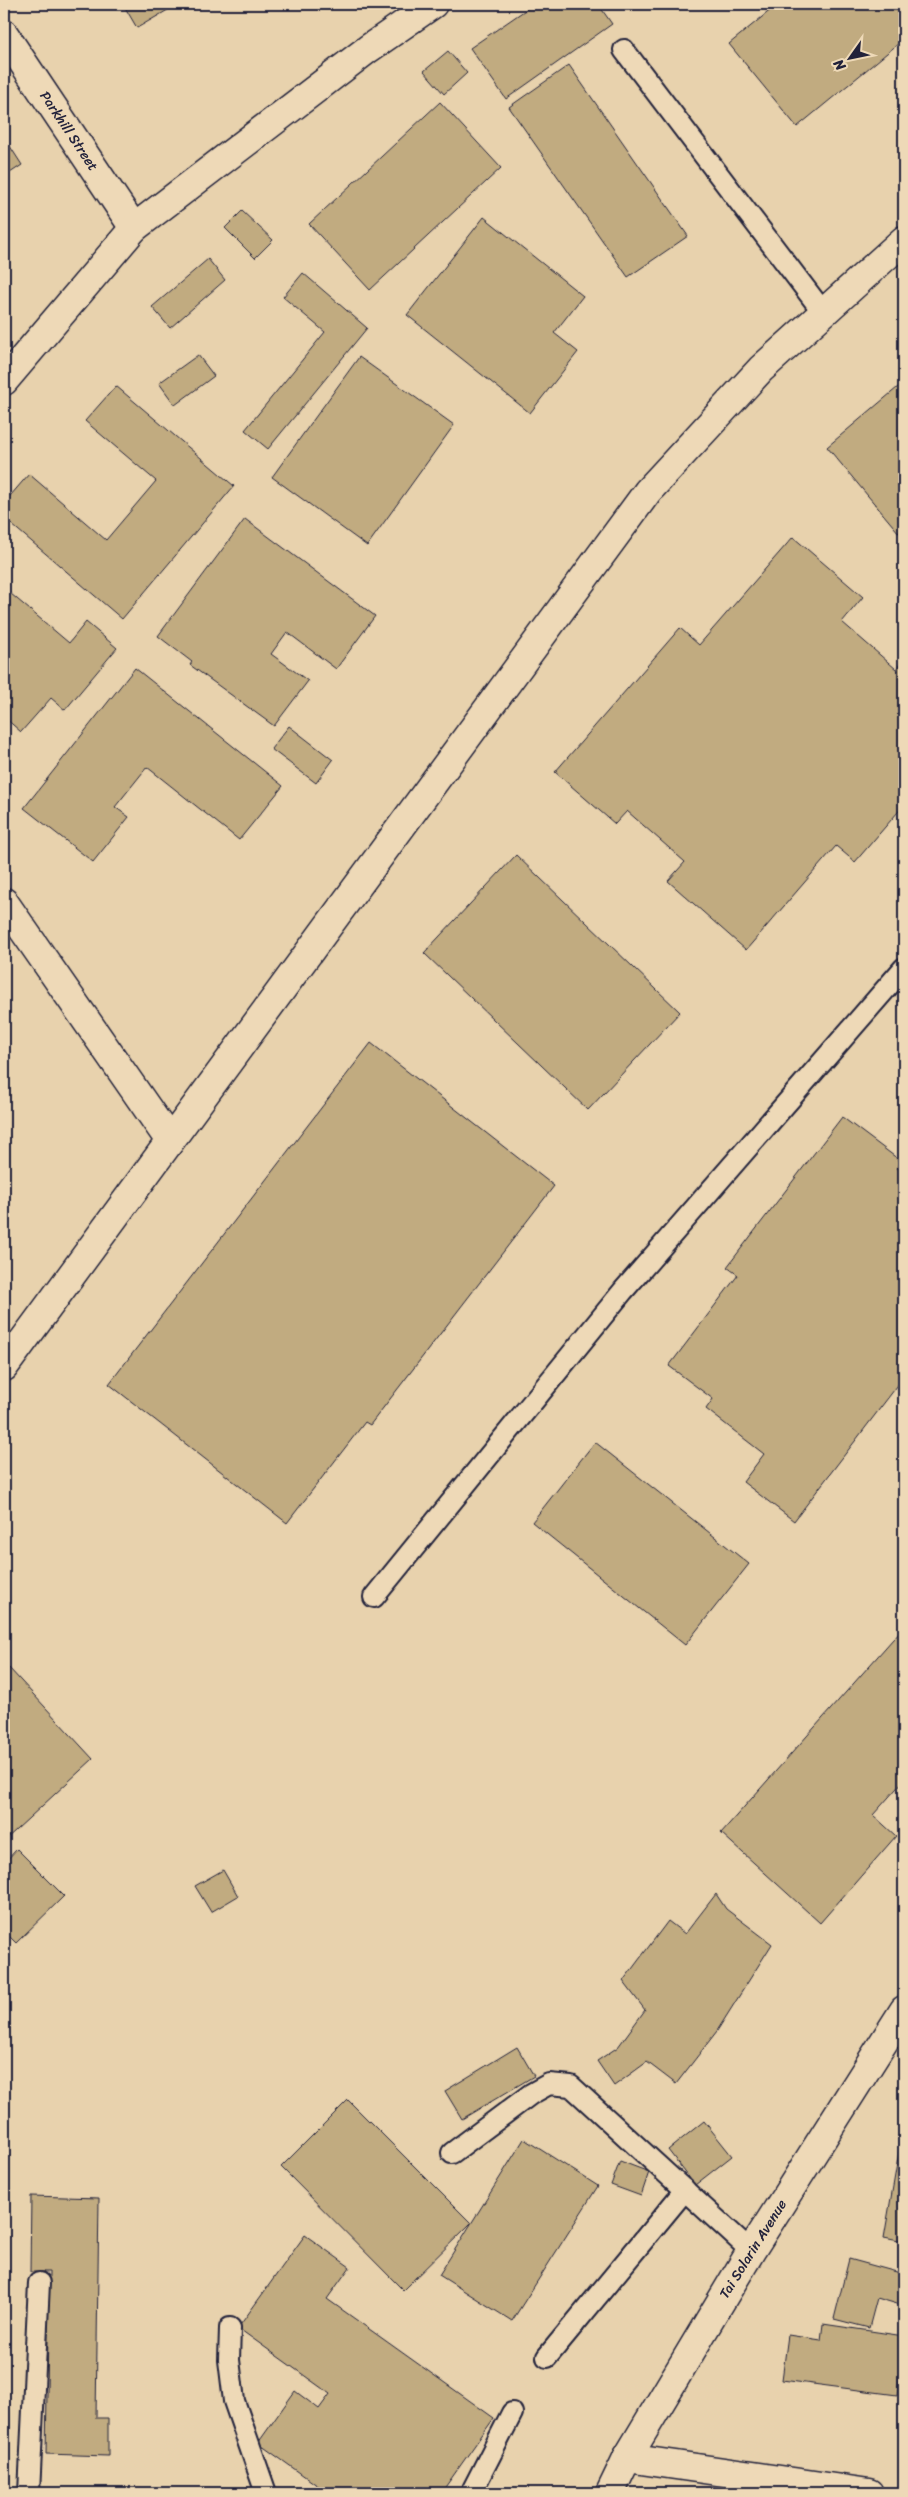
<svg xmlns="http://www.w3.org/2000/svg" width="908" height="2497" viewBox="0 0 908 2497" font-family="Sriracha,sans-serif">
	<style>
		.building { fill: #c1ab80; stroke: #22223b }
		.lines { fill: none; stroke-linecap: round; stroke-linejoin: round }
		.lane-casing { stroke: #22223b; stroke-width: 24 }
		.street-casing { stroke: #22223b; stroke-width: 31 }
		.lane { stroke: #eed9b7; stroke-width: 20 }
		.street { stroke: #eed9b7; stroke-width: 28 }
		.labels { text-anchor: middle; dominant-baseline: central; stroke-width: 4.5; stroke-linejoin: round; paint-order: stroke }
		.street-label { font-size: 14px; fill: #22223b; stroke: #eed9b7 }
	</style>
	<rect width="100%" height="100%" fill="#e8d2ad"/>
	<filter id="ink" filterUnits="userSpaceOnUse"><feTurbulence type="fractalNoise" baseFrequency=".02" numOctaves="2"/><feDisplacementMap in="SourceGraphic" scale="10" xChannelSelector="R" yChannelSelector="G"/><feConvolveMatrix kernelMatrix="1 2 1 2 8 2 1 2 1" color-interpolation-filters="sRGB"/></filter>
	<g filter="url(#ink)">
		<!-- building -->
		<g class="building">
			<path d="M123,4H178L137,28Z"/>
			<path d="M534,4H598L612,24L506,99L470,48Z"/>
			<path d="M778,4H904V39L797,127L729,44Z"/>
			<path d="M448,51L467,73L444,94L424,71Z"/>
			<path d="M569,65L688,236L628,277L509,107Z"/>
			<path d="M440,102L501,168L370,290L309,224Z"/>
			<path d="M4,137L22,165L4,177Z"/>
			<path d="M242,211L273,240L255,258L225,228Z"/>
			<path d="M484,217L583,296L554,333L578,352L530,413L407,315Z"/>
			<path d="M208,259L225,280L170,328L152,307Z"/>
			<path d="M303,273L367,328L268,449L245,430L325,332L283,297Z"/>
			<path d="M198,355L214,376L175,405L159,383Z"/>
			<path d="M359,357L454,425L367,546L272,477Z"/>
			<path d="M904,382V539L827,447Z"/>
			<path d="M116,386L234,486L122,619L4,518V503L29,474L106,540L156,481L85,421Z"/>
			<path d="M245,519L375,616L336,669L287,632L271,654L308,681L274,726L190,665L192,662L158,636Z"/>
			<path d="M793,537L863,597L842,622L896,669L904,659V805L855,862L836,846L746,950L668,881L685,862L627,811L615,824L555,772L680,628L699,645Z"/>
			<path d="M4,588L69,643L86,622L117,648L65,710L51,698L21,732L4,717Z"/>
			<path d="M135,668L283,786L239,840L147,767L115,807L129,817L93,862L24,808Z"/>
			<path d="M289,726L333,760L316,783L271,749Z"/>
			<path d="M516,855L680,1012L588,1110L424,953Z"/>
			<path d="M371,1043L554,1186L370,1425L365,1422L287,1523L109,1384Z"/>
			<path d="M842,1117L902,1162L897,1168L904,1174V1377L794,1521L743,1482L764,1454L706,1409L713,1399L669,1366L738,1275L727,1267Z"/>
			<path d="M595,1442L749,1564L685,1645L532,1522Z"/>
			<path d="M901,1630L904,1633V1780L873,1815L896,1836L820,1923L721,1833Z"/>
			<path d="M9,1668L93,1759L4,1841V1674Z"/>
			<path d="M17,1849L64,1896L16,1943L4,1931V1863Z"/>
			<path d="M223,1870L238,1896L211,1912L195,1886Z"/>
			<path d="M716,1894L726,1909L772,1944L717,2031L676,2084L647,2062L614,2086L597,2061L618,2047L645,2010L623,1981L668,1921L685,1934Z"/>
			<path d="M517,2047L534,2076L462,2119L445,2091Z"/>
			<path d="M348,2100L471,2223L403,2290L281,2167Z"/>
			<path d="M704,2121L732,2156L695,2185L668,2150Z"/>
			<path d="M524,2139L598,2186L512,2321L439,2275Z"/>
			<path d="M899,2152L904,2153V2242L884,2238Z"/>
			<path d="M620,2161L649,2172L641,2196L611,2185Z"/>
			<path d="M31,2196L99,2198L96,2418H108V2456L46,2454L49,2272H30Z"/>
			<path d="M305,2235L350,2267L327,2299L494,2418L441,2493H328L258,2443L295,2391L319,2409L330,2394L238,2328Z"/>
			<path d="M849,2259L904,2274V2306L877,2298L869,2328L834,2319Z"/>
			<path d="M823,2324L904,2336L897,2395L782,2380L788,2335L821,2340Z"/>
		</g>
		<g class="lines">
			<defs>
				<g id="lane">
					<path d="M624,50L823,312"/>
					<path d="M374,1597L623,1291L904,968"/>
					<path d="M452,2153L531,2094L549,2084L571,2086L751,2251"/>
					<path d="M230,2328L229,2360L234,2401L266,2493"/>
					<path d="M547,2357L685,2190"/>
					<path d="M29,2493L39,2283"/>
					<path d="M471,2493L512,2413"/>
				</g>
				<g id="street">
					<path d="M4,34L134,228"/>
					<path d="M4,381L134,228L368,49L433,4"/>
					<path d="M4,902L170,1141"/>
					<path d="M4,1367L648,491L761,369L904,240"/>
					<path d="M627,2458L869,2493"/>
					<path d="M610,2493L627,2458L751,2251L904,2010"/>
				</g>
			</defs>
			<!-- lane casing -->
			<use href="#lane" class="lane-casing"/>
			<!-- street casing -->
			<use href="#street" class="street-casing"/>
			<!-- lane -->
			<use href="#lane" class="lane"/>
			<!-- street -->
			<use href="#street" class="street"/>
		</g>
	</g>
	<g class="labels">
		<!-- street labels -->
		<g class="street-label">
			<text transform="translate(69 131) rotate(56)">Parkhill Street</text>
			<text transform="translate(753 2249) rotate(-58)">Tai Solarin Avenue</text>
		</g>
	</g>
	<!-- margin -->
	<rect width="908" height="2497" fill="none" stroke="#eed9b7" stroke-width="20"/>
	<rect x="10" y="10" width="888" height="2477" fill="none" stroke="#22223b" stroke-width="2" filter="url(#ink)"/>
	<!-- north arrow -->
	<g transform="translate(850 58) rotate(237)" stroke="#eed9b7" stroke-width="4" paint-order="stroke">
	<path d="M0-4L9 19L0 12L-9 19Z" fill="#22223b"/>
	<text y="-8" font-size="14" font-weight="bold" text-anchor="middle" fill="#22223b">N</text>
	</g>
</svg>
